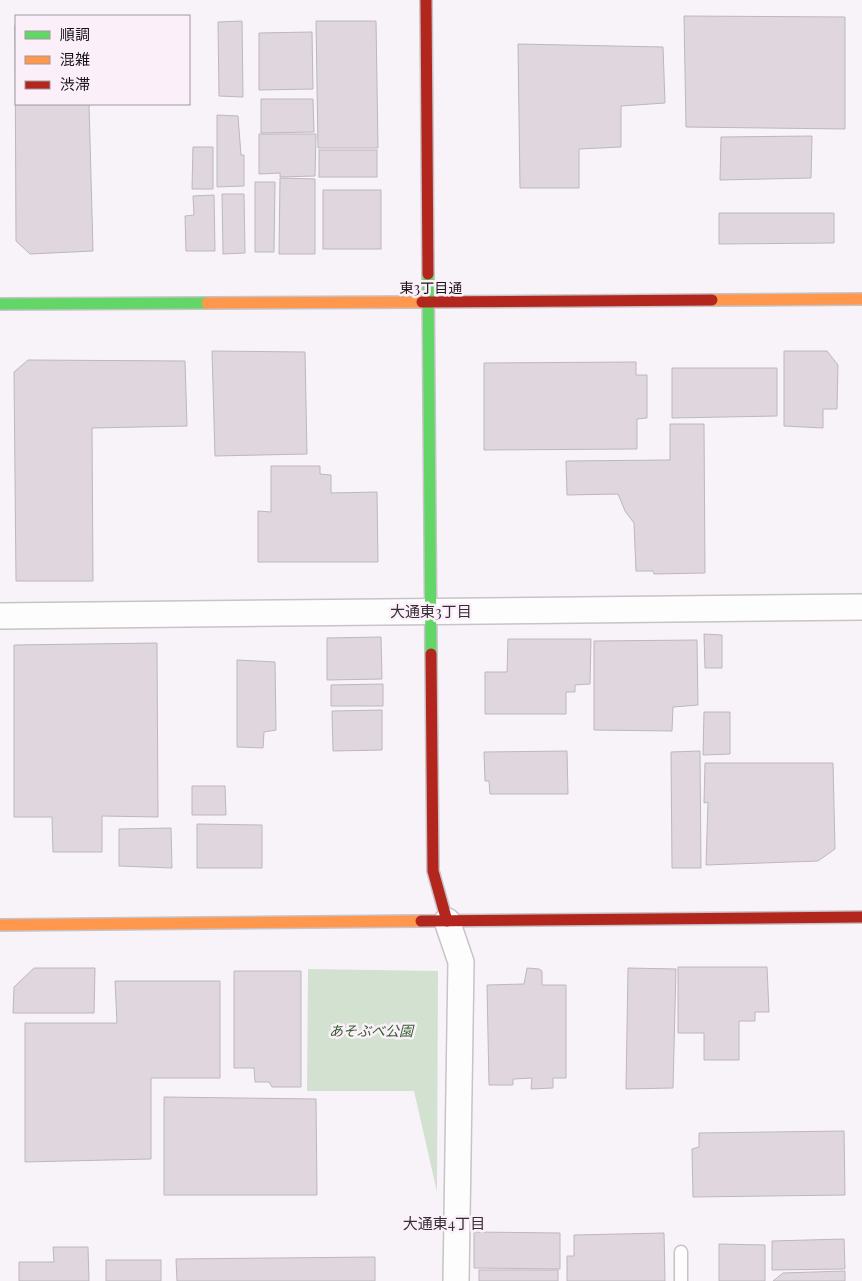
<svg xmlns="http://www.w3.org/2000/svg" width="862" height="1281" viewBox="0 0 862 1281" font-family="'Playfair Display','Noto Sans JP',serif">
	<style>
		.green { fill: #d3e1d0 }
		.building { fill: #dfd6de; stroke: #bcb8bc }
		.lines { fill: none; stroke-linecap: round; stroke-linejoin: round }
		.lane-casing { stroke: #c7c3c6; stroke-width: 15 }
		.street-casing { stroke: #c7c3c6; stroke-width: 28 }
		.fast-casing { stroke: #c7c3c6; stroke-width: 14 }
		.slow-casing { stroke: #c7c3c6; stroke-width: 14 }
		.jam-casing { stroke: #c7c3c6; stroke-width: 14 }
		.lane { stroke: #fefdfe; stroke-width: 12 }
		.street { stroke: #fefdfe; stroke-width: 25 }
		.fast { stroke: #63d668; stroke-width: 11 }
		.slow { stroke: #ff974d; stroke-width: 11 }
		.jam { stroke: #b3261e; stroke-width: 11 }
		.labels { text-anchor: middle; dominant-baseline: central; stroke-width: 5; stroke-linejoin: round; paint-order: stroke }
		.street-label { font-size: 14px; fill: #161316; stroke: #fbf0f9 }
		.park-label { font-size: 14px; font-style: italic; fill: #335d2c; stroke: #fbf0f9 }
		.neighbourhood-label { font-size: 15px; fill: #352d34; stroke: #fbf0f9 }
	</style>
	<rect width="100%" height="100%" fill="#f8f3f8"/>
	<!-- green -->
	<path class="green" d="M308,969L438,971L437,1192L414,1091H307Z"/>
	<!-- building -->
	<g class="building">
		<path d="M684,16L845,17V129L686,127Z"/>
		<path d="M242,21L243,97L219,96L218,22Z"/>
		<path d="M316,21H376L378,148H318Z"/>
		<path d="M15,25L16,104H89L93,251L30,254L16,241Z"/>
		<path d="M312,32L313,89L259,90V33Z"/>
		<path d="M518,44L663,47L665,103L621,106V147L579,149V188H520Z"/>
		<path d="M261,99H313L314,132L261,133Z"/>
		<path d="M217,115L238,116L241,155H244V186L217,187Z"/>
		<path d="M259,134H316L315,176L280,177V173L259,174Z"/>
		<path d="M812,136L811,178L720,180L721,137Z"/>
		<path d="M193,147H213V189H192Z"/>
		<rect x="319" y="150" width="58" height="27"/>
		<path d="M280,178L315,179V254H279Z"/>
		<path d="M255,182H275L274,252H255Z"/>
		<rect x="323" y="190" width="58" height="59"/>
		<path d="M222,194H244L245,253L223,254Z"/>
		<path d="M214,195L215,251H186L185,216L194,215L193,196Z"/>
		<path d="M719,213H834V243L719,244Z"/>
		<path d="M212,351L305,352L307,454L215,456Z"/>
		<path d="M784,351H827L838,365L837,409H823V428L784,426Z"/>
		<path d="M28,360L185,361L187,426L92,428L93,581H16L14,372Z"/>
		<path d="M636,362V375H647V418L637,419V449L484,450V363Z"/>
		<path d="M672,368H777V416L672,418Z"/>
		<path d="M670,424H704L705,573L654,574L653,571H636L634,523L625,511L618,494L567,495L566,461L670,460Z"/>
		<path d="M271,466H320V474L331,475V493L377,492L378,562H258V511L271,512Z"/>
		<path d="M704,634L722,635V668H705Z"/>
		<path d="M381,637L382,679L327,680V638Z"/>
		<path d="M508,639H591L590,684L575,685V692H566V714H485V672H507Z"/>
		<path d="M697,640L698,705L673,707L672,731L594,730V641Z"/>
		<path d="M157,643L158,817L102,816V852H53L52,817H14V645Z"/>
		<path d="M237,660L275,662L276,730L264,732L263,748L237,747Z"/>
		<path d="M383,684V706H331V685Z"/>
		<path d="M382,710V750L333,751L332,711Z"/>
		<path d="M704,712H730V754L703,755Z"/>
		<path d="M567,751L568,794H490L489,781H485L484,752Z"/>
		<path d="M700,751L701,868H672L671,752Z"/>
		<path d="M705,763H833L835,849L818,861L706,865L708,802L704,803Z"/>
		<path d="M192,786H225L226,815H192Z"/>
		<path d="M197,824L262,825V868H197Z"/>
		<path d="M171,828L172,868L119,866V829Z"/>
		<path d="M678,967H767L769,1012H755V1021H739V1060H704V1033H678Z"/>
		<path d="M34,968H95L94,1013H13L14,987Z"/>
		<path d="M527,968L539,969L542,971V985H566V1078H553V1088L531,1089L532,1078L513,1079V1085H489L487,985L524,984Z"/>
		<path d="M628,968L676,969L673,1088L626,1089Z"/>
		<path d="M234,971H301V1087H272L269,1082H255L254,1068H234Z"/>
		<path d="M115,981H220V1078H151V1159L25,1162V1023H117Z"/>
		<path d="M164,1097L316,1099L317,1195H164Z"/>
		<path d="M844,1131L845,1195L693,1197L692,1149L699,1147V1133Z"/>
		<path d="M474,1232L560,1233V1269L474,1268Z"/>
		<path d="M664,1233L665,1281H567V1256H574V1235Z"/>
		<path d="M844,1239L845,1269L772,1270V1241Z"/>
		<path d="M719,1244L765,1245V1281H719Z"/>
		<path d="M53,1247H88L89,1281H19V1262H54Z"/>
		<path d="M375,1257V1281H177L176,1259Z"/>
		<rect x="106" y="1260" width="55" height="21"/>
		<rect x="479" y="1270" width="79" height="11"/>
		<path d="M845,1271V1281H773L783,1273Z"/>
	</g>
	<g class="lines">
		<defs>
			<path id="lane" d="M681,1252V1281"/>
			<g id="street">
				<path d="M0,616L862,607"/>
				<path d="M447,921L461,962L456,1281"/>
			</g>
			<g id="fast">
				<path d="M428,274L431,654"/>
				<path d="M0,304L207,303"/>
			</g>
			<g id="slow">
				<path d="M712,300L862,299"/>
				<path d="M207,303L422,302"/>
				<path d="M0,925L421,921"/>
			</g>
			<g id="jam">
				<path d="M426,0L428,274"/>
				<path d="M422,302L712,300"/>
				<path d="M431,654L433,871L447,921"/>
				<path d="M421,921L862,917"/>
			</g>
		</defs>
		<!-- lane casing -->
		<use href="#lane" class="lane-casing"/>
		<!-- street casing -->
		<use href="#street" class="street-casing"/>
		<!-- fast casing -->
		<use href="#fast" class="fast-casing"/>
		<!-- slow casing -->
		<use href="#slow" class="slow-casing"/>
		<!-- jam casing -->
		<use href="#jam" class="jam-casing"/>
		<!-- lane -->
		<use href="#lane" class="lane"/>
		<!-- street -->
		<use href="#street" class="street"/>
		<!-- fast -->
		<use href="#fast" class="fast"/>
		<!-- slow -->
		<use href="#slow" class="slow"/>
		<!-- jam -->
		<use href="#jam" class="jam"/>
	</g>
	<g class="labels">
		<!-- street labels -->
		<g class="street-label">
			<text x="431" y="287">東3丁目通</text>
		</g>
		<!-- park labels -->
		<g class="park-label">
			<text x="371" y="1030">あそぶべ公園</text>
		</g>
		<!-- neighbourhood labels -->
		<g class="neighbourhood-label">
			<text x="431" y="611">大通東3丁目</text>
			<text x="444" y="1223">大通東4丁目</text>
		</g>
	</g>
	<!-- legend -->
	<rect x="15" y="15" width="175" height="90" fill="#fbf0f9" stroke="#9f989e"/>
	<rect x="25" y="31" width="25" height="8" fill="#63d668" stroke="#9f989e"/>
	<text x="60" y="40" font-size="15" fill="#161316">順調</text>
	<rect x="25" y="56" width="25" height="8" fill="#ff974d" stroke="#9f989e"/>
	<text x="60" y="65" font-size="15" fill="#161316">混雑</text>
	<rect x="25" y="81" width="25" height="8" fill="#b3261e" stroke="#9f989e"/>
	<text x="60" y="90" font-size="15" fill="#161316">渋滞</text>
</svg>
